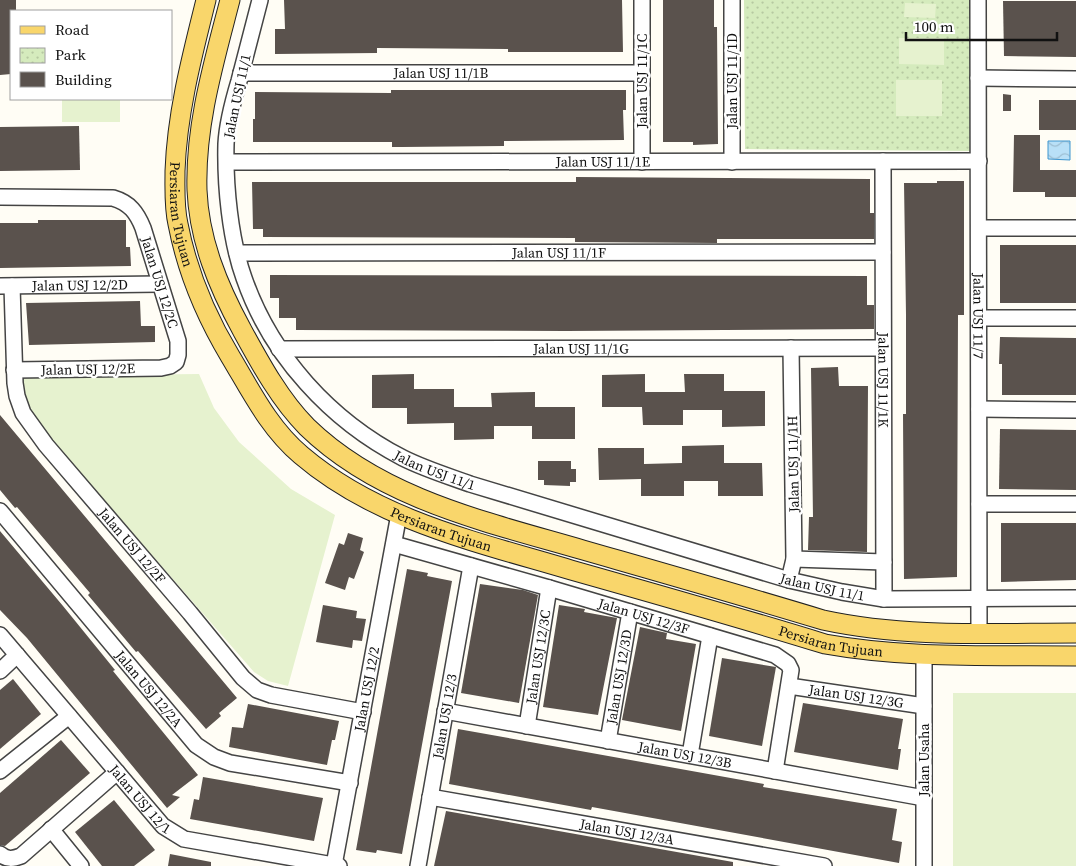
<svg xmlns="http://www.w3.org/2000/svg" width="1076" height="866" viewBox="0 0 1076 866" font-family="'Source Serif 4',serif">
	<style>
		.park { fill: url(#park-dots) }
		.pitch { fill: #e6f2cf }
		.water { fill: url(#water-waves); stroke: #3f96cf }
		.building { fill: #5a524d }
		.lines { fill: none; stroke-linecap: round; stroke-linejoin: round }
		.minor-casing { stroke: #444; stroke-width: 18 }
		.major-casing { stroke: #222; stroke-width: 21 }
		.minor { stroke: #fff; stroke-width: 15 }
		.major { stroke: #f9d66b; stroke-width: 19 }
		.labels { text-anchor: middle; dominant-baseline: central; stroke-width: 5; stroke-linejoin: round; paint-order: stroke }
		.street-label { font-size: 14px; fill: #111; stroke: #fff }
	</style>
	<defs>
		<pattern id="park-dots" width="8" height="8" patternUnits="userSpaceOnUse" patternTransform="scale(1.25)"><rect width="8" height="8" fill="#d5ebbd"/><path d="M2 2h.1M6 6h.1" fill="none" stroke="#b6c8a1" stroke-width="1.8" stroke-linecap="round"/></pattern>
		<pattern id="water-waves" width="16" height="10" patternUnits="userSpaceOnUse" patternTransform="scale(1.25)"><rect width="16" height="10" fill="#b9e0f7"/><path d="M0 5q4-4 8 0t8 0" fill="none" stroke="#9ebfd3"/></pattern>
	</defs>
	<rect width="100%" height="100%" fill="#fffdf5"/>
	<!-- park -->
	<path class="park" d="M744,0H972L970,151L745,149Z"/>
	<!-- pitch -->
	<g class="pitch">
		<path d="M905,3L936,4L935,18L904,17Z"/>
		<path d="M899,38H944V65L899,64Z"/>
		<rect x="896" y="80" width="46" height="36"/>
		<rect x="62" y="99" width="58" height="23"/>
		<path d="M199,374L214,408L239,442L291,489L335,515L288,686L268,681L254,672L41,428C28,410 24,397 21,376Z"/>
		<rect x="953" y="693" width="123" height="173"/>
	</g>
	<!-- water -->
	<path class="water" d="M1048,141H1070V160L1048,159Z"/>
	<!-- building -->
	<g class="building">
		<path d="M0,0H16V11H11V74L0,75Z"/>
		<path d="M284,0H622L623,52H508V49L377,48V53L275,54V29H285Z"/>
		<path d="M663,0H714V27H717L718,144L693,145V142H663Z"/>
		<path d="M1003,1H1076V57L1004,56Z"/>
		<path d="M391,90H626V110H623L624,140L504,141V146L402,147H392V142H253V119H255V92L391,93Z"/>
		<path d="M1003,94L1011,95V111H1003Z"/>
		<rect x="1039" y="100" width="37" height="30"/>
		<path d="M79,126L80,170L0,171V127Z"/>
		<path d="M1014,135H1040V170H1076V197H1045V192H1013Z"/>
		<path d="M576,177L870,179V213H874V239H717V243L575,242V238L263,237V229H253L252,182H576Z"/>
		<path d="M937,181H964V315H958L957,577L904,579L903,414H906V314L904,183H937Z"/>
		<path d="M38,220H126V247H130L131,266L0,268V223H38Z"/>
		<rect x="1000" y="245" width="76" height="58"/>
		<path d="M270,275L867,276V305H874V329L566,331L296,330V318H279V298H270Z"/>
		<path d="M140,301L141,326H155V342L29,345L26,303Z"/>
		<path d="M1000,337L1076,338V395H1002V364H999Z"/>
		<path d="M838,367L839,386H868L867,552L808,550L809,517H813L811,368Z"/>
		<path d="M414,374V389H454V407H492L491,393L535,392V407H575V439H532V426H494V439L454,440V423L407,424V408H372V375Z"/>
		<path d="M645,374V392H685L684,374H724V391H765V426L722,427V410H683V425H643L642,407H602V375Z"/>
		<path d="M0,415L237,698L219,713L221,716L206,729L138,651L136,652L88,595L90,593L17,507L15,508L0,490Z"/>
		<path d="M1000,429L1076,430V490L999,489Z"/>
		<path d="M724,445V463H762L763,496H718V481H684V496H641V479L599,480L598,448H644V464L682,463V446Z"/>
		<path d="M538,461H571V469H576V482H570V486L544,485V480H538Z"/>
		<path d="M1001,523H1076V580L1001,582Z"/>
		<path d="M0,531L63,606L115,670L113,671L198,775L172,795L180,797L167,808L27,638L0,610Z"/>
		<path d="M348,533L363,538L360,550L364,552L354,579L349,577L345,590L325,583L339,543L344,545Z"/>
		<path d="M407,569L428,573L427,576L452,581L402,854L377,850L376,853L356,850Z"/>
		<path d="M480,584L523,590L538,595L519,703L461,693Z"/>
		<path d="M323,605L357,611L356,618L366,619L362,641L353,640L352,648L316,642Z"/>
		<path d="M559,605L585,609L584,612L617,618L598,715L543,707Z"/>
		<path d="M640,627L667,633L666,639L696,644L681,731L622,720Z"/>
		<path d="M722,658L776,667L762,746L709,736Z"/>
		<path d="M13,679L41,714L0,749V690Z"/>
		<path d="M803,703L903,719L898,749H901L898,770L794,752Z"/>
		<path d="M248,704L339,721L335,740H332L327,765L229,747L232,727L243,728Z"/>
		<path d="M458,729L764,784L763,787L897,809L892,840L902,842L899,863L592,807L591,810L449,784Z"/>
		<path d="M61,740L90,773L5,846L0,845V793Z"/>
		<path d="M203,777L323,798L314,841L190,819L194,799L199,800Z"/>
		<path d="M114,800L155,850L134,866H102L75,832Z"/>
		<path d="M446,811L733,862V866H434Z"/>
		<path d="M170,854L211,862V866H168Z"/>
	</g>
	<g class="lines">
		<defs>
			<g id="minor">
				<path id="s1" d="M260,0C253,27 246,54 239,81C233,101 227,122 226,144C225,185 230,239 244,278C271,356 331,421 403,458C425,469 448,476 470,484L789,580L842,592L884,599L1076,598"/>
				<path d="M642,0V162"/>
				<path d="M732,0V162"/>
				<path id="s2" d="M978,0L979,632"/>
				<path id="s3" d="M241,73H642"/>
				<path d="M978,78L1076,79"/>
				<path id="s4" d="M883,161L884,599"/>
				<path id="s5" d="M227,162L979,161"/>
				<path id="s6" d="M0,197L113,198C130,203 137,213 143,228L178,341V355L176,362L170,366L161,368L14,370"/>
				<path d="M979,228H1076"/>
				<path id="s7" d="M237,253L883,252"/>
				<path id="s8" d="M0,286L160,284"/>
				<path id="s9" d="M12,286L15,383L17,396L23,413L46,445L190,613L243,678L257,690L271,695L363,712"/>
				<path d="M979,318H1076"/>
				<path id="s10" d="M279,349L883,348"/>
				<path d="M979,409L1076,410"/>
				<path d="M979,504H1076"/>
				<path id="s11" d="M0,511L196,745L214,757L230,763L350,783"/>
				<path id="s12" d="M394,544L549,588L775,655L788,664L791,670L775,771"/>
				<path d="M794,559L884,562"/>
				<path d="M789,580L794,559L791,348"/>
				<path id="s13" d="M0,635L163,826L184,839L339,866"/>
				<path d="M924,655V866"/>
				<path d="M0,671L17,655"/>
				<path id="s14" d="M789,686L924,706"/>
				<path id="s15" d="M445,711L924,798"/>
				<path id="s16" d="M527,726L549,588"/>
				<path id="s17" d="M608,741L630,612"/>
				<path d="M690,755L710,636"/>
				<path d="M0,771L69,716"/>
				<path id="s18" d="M430,797L824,866"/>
				<path d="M51,829L81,866"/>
				<path d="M0,854C7,860 13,859 21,856L117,772"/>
				<path id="s19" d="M334,865L399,514"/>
				<path id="s20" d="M418,866L471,566"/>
			</g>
			<g id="major">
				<path id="s21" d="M206,0C192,56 177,113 175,171C175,189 174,207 178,224C187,271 206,316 230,356C251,391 269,428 301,455C377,520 477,542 571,570C656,594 741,618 825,644C908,659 992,655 1076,656"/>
				<path d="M230,0C214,62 195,125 197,190C199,240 218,286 242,330C260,363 280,400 307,427C381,499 487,522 583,550C663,573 744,596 823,620C906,638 992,633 1076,633"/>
			</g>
		</defs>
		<!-- minor casing -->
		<use href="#minor" class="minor-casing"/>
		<!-- major casing -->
		<use href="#major" class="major-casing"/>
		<!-- minor -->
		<use href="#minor" class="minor"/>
		<!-- major -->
		<use href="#major" class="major"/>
	</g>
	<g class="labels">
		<!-- street labels -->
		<g class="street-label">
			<text stroke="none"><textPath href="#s3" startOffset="200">Jalan USJ 11/1B</textPath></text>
			<text transform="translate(642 81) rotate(-90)">Jalan USJ 11/1C</text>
			<text transform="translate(732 81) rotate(-90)">Jalan USJ 11/1D</text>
			<text transform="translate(237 96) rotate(-78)">Jalan USJ 11/1</text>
			<text stroke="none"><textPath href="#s5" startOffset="376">Jalan USJ 11/1E</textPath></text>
			<text stroke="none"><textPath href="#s21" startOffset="218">Persiaran Tujuan</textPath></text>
			<text stroke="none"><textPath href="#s7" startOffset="322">Jalan USJ 11/1F</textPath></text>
			<text stroke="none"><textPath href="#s6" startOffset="214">Jalan USJ 12/2C</textPath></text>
			<text stroke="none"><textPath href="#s8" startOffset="80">Jalan USJ 12/2D</textPath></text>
			<text stroke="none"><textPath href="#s2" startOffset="316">Jalan USJ 11/7</textPath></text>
			<text stroke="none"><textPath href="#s10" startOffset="302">Jalan USJ 11/1G</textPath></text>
			<text transform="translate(88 369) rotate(-1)">Jalan USJ 12/2E</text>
			<text stroke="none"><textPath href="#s4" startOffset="219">Jalan USJ 11/1K</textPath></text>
			<text transform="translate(793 464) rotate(-91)">Jalan USJ 11/1H</text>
			<text stroke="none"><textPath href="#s1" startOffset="564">Jalan USJ 11/1</textPath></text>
			<text stroke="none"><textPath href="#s21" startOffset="652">Persiaran Tujuan</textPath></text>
			<text stroke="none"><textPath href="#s9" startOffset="300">Jalan USJ 12/2F</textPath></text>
			<text stroke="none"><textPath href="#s1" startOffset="969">Jalan USJ 11/1</textPath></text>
			<text stroke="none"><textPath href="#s12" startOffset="260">Jalan USJ 12/3F</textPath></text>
			<text stroke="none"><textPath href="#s21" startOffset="1058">Persiaran Tujuan</textPath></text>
			<text stroke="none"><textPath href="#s16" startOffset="70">Jalan USJ 12/3C</textPath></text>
			<text stroke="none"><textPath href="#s17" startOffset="65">Jalan USJ 12/3D</textPath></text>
			<text stroke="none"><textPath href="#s11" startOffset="232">Jalan USJ 12/2A</textPath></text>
			<text stroke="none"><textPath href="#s19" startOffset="179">Jalan USJ 12/2</textPath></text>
			<text stroke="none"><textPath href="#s14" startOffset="68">Jalan USJ 12/3G</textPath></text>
			<text stroke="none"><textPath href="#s20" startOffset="152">Jalan USJ 12/3</textPath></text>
			<text stroke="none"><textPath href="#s15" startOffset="244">Jalan USJ 12/3B</textPath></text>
			<text transform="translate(924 760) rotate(-90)">Jalan Usaha</text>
			<text stroke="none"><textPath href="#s13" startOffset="216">Jalan USJ 12/1</textPath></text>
			<text stroke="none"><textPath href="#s18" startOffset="200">Jalan USJ 12/3A</textPath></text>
		</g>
	</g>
	<!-- legend -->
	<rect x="10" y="10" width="162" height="90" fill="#ffffff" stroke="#a0a0a0"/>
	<rect x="20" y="26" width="25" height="8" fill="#f9d66b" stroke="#a0a0a0"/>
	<text x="55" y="35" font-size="15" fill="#111111">Road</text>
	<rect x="20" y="48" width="25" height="15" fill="url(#park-dots)" stroke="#a0a0a0"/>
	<text x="55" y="60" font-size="15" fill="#111111">Park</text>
	<rect x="20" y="72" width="25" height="15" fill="#5a524d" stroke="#a0a0a0"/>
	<text x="55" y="85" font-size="15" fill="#111111">Building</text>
	<!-- scale -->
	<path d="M906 32v8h151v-8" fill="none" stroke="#111111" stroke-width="2.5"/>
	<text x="914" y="32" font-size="15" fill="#111111" stroke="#ffffff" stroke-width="4" paint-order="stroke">100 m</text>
</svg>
